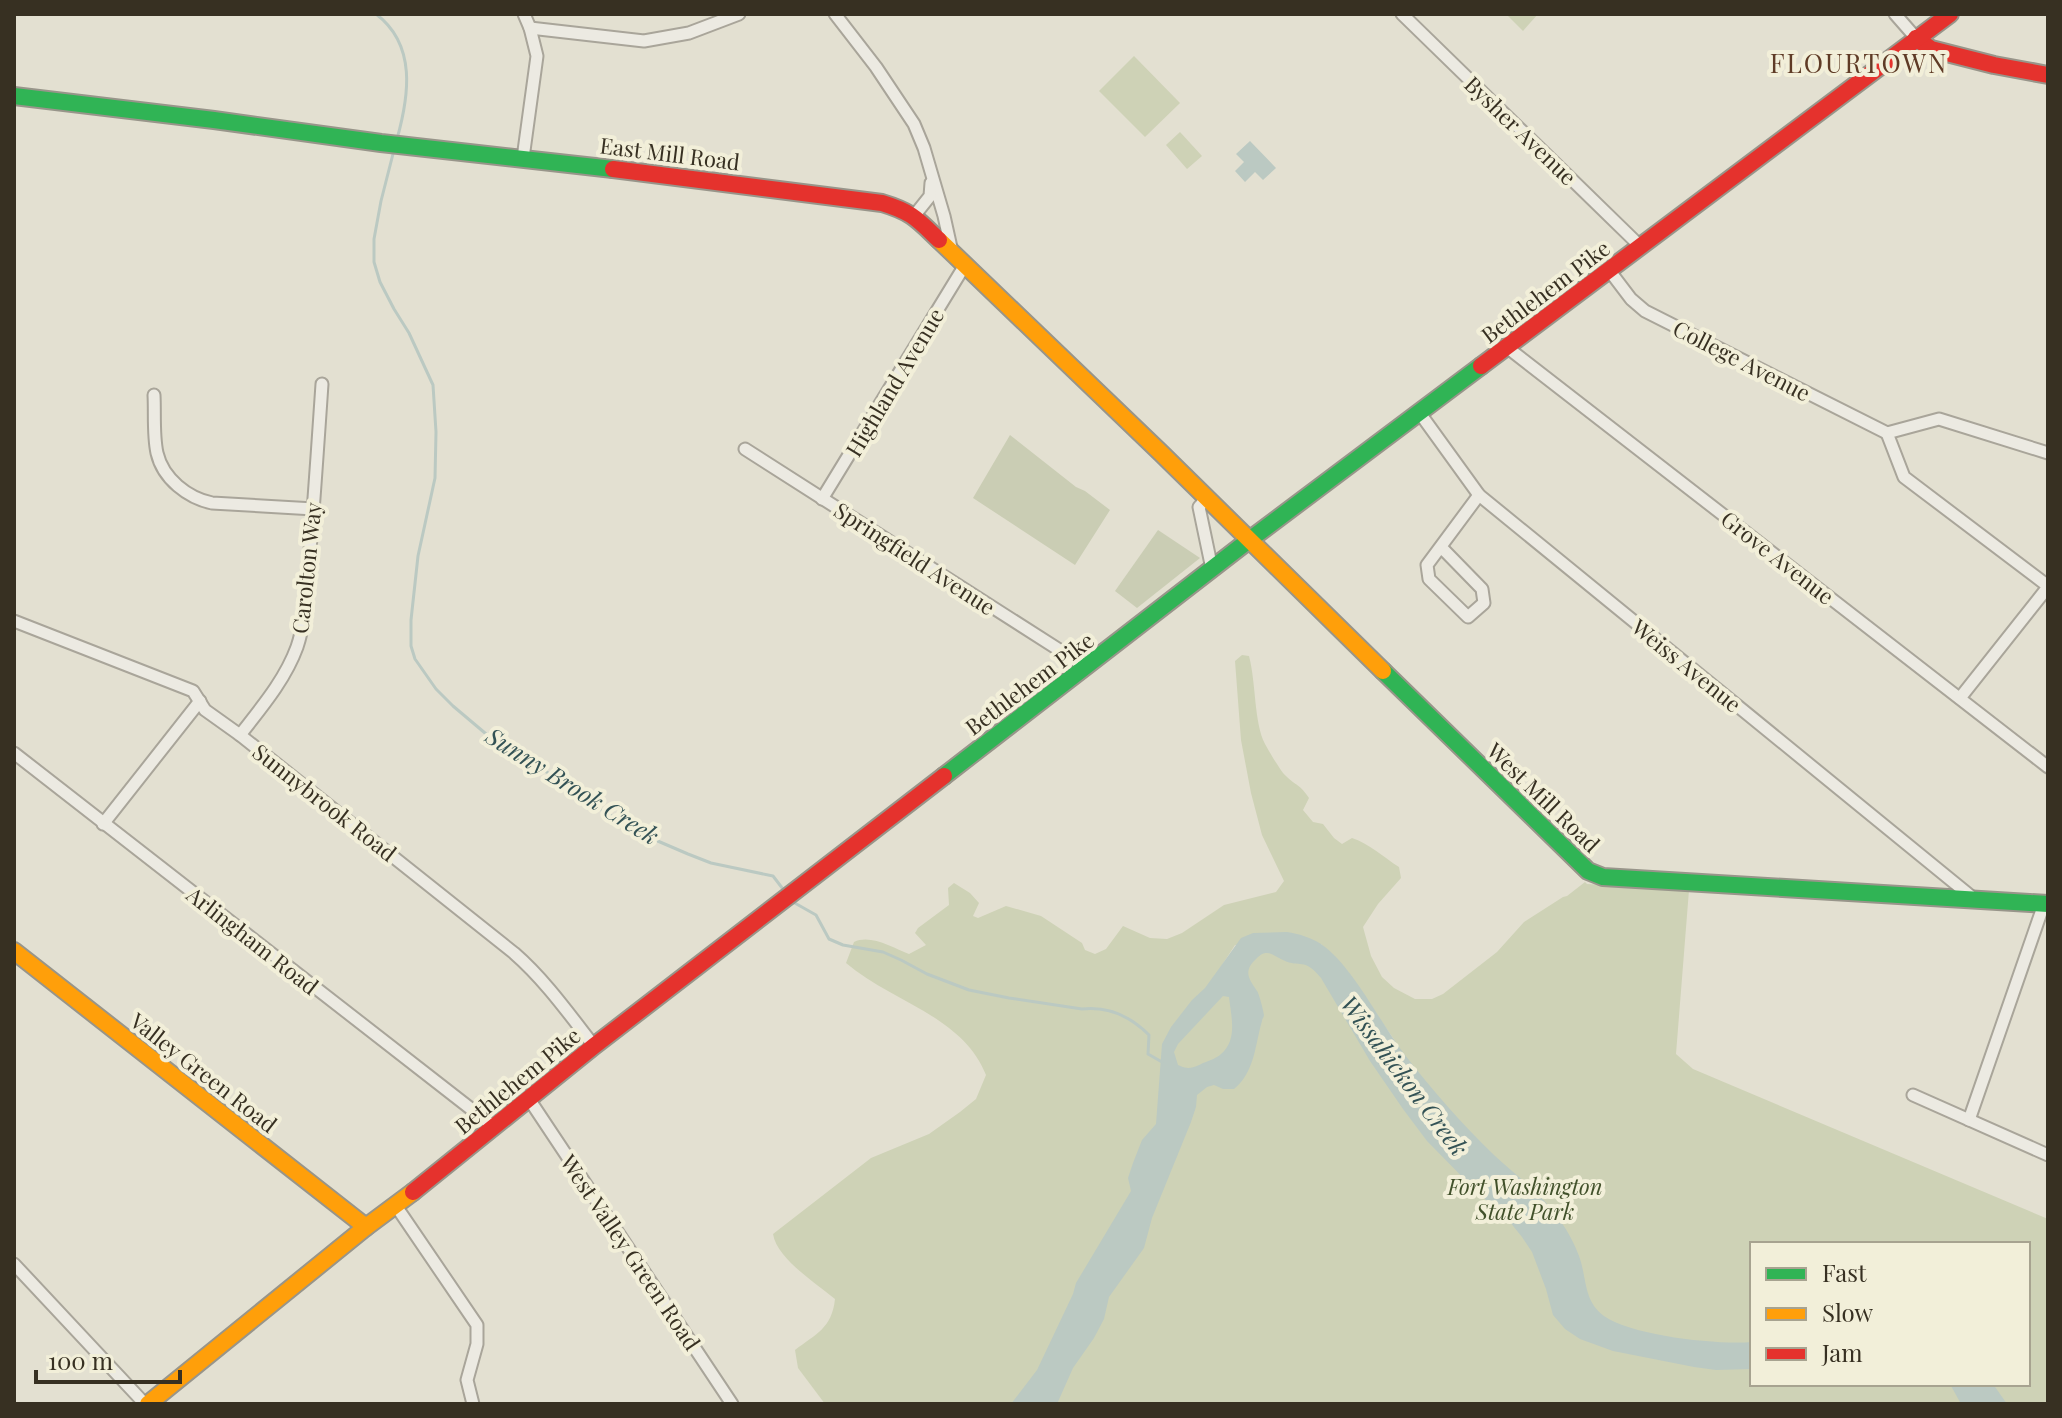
<svg xmlns="http://www.w3.org/2000/svg" width="2062" height="1418" viewBox="0 0 2062 1418" font-family="'Playfair Display',serif">
	<style>
		.green { fill: #ced2b6; fill-rule: evenodd }
		.cemetery { fill: #cacdb4 }
		.water { fill: #bbc9c2; fill-rule: evenodd }
		.lines { fill: none; stroke-linecap: round; stroke-linejoin: round }
		.stream { stroke: #bbc9c2; stroke-width: 3 }
		.street-casing { stroke: #a9a59a; stroke-width: 15 }
		.fast-casing { stroke: #98958a; stroke-width: 20 }
		.slow-casing { stroke: #98958a; stroke-width: 20 }
		.jam-casing { stroke: #98958a; stroke-width: 20 }
		.street { stroke: #eceae2; stroke-width: 11 }
		.fast { stroke: #30b455; stroke-width: 16 }
		.slow { stroke: #ff9f0a; stroke-width: 16 }
		.jam { stroke: #e5322d; stroke-width: 16 }
		.labels { text-anchor: middle; dominant-baseline: central; stroke-width: 8; stroke-linejoin: round; paint-order: stroke }
		.street-label { font-size: 22px; fill: #373022; stroke: #f2efd9 }
		.park-label { font-size: 22px; font-style: italic; fill: #42512b; stroke: #f2efd9 }
		.water-label { font-size: 24px; font-style: italic; fill: #335255; stroke: #f2efd9 }
		.quarter-label { font-size: 26px; letter-spacing: 2px; fill: #5f3b26; stroke: #f2efd9 }
	</style>
	<rect width="100%" height="100%" fill="#e3e0d1"/>
	<!-- green -->
	<g class="green">
		<path d="M1506,14H1538L1523,31Z"/>
		<path d="M1134,56L1180,103L1145,137L1099,91Z"/>
		<path d="M1180,132L1202,156L1187,169L1166,145Z"/>
		<path d="M1242,655L1249,656C1256,682 1254,723 1265,744C1269,751 1281,772 1286,776C1296,786 1300,784 1309,798L1303,810L1313,822L1323,824L1334,838L1342,844L1352,838C1370,844 1383,857 1399,867L1401,878L1378,904L1363,927L1371,956L1382,977L1394,988L1415,999H1432L1443,994L1497,952L1524,922L1563,897L1567,896L1585,882L1587,884L1689,890L1676,1054L1693,1069L2048,1219V1404H825L798,1368L795,1350C816,1334 832,1328 835,1299C816,1283 777,1259 773,1234L871,1158L929,1134L960,1112L976,1099L986,1075C963,1016 890,1001 846,963L854,942C871,934 893,948 909,954L926,945L915,933L918,928L949,905L948,888L954,883L970,893L979,903L973,916L978,918L1006,906L1041,916L1082,943L1085,950L1095,954L1106,949L1123,926L1150,938L1167,939L1182,933L1224,905L1276,892L1284,881L1262,835L1251,793L1241,740L1235,661ZM1321,944L1347,971L1395,1041L1307,945L1253,948L1213,979L1235,945ZM1752,1244H2028V1384H1752Z"/>
	</g>
	<!-- cemetery -->
	<g class="cemetery">
		<path d="M1010,435L1076,487L1085,491L1110,510L1075,565L973,498Z"/>
		<path d="M1158,530L1200,558L1137,608L1115,591Z"/>
	</g>
	<!-- water -->
	<g class="water">
		<path d="M1250,141L1276,168L1263,180L1255,172L1245,182L1235,171L1244,162L1236,154Z"/>
		<path d="M1287,932C1299,934 1310,937 1321,944C1353,966 1380,1023 1405,1055C1432,1090 1462,1124 1494,1155C1514,1174 1539,1191 1555,1214C1565,1226 1574,1242 1579,1256C1587,1277 1583,1301 1604,1316C1633,1336 1717,1345 1752,1342V1369L1716,1370L1694,1367L1613,1351L1580,1339L1565,1329L1553,1315L1546,1289L1532,1252L1522,1237L1501,1211L1481,1196L1427,1141L1403,1109L1370,1061L1321,978C1303,956 1301,969 1283,960C1273,956 1267,947 1256,959C1242,972 1250,980 1257,991C1259,993 1264,1013 1264,1015C1264,1017 1262,1019 1262,1021C1255,1045 1255,1072 1234,1089H1223L1214,1085L1207,1087L1197,1095L1196,1107L1191,1122L1152,1218L1144,1248L1109,1297L1104,1319L1094,1338L1073,1368L1057,1404H1011L1037,1370L1073,1294L1076,1283L1131,1191L1128,1178L1133,1163L1142,1140L1156,1124L1162,1044L1171,1027L1192,1000L1205,988L1241,938L1253,933ZM1223,996L1229,997C1231,1016 1238,1040 1221,1054C1217,1058 1209,1061 1203,1063C1194,1068 1188,1070 1178,1065L1174,1052L1178,1044Z"/>
		<path d="M1950,1384H1993L2007,1404H1961Z"/>
	</g>
	<g class="lines">
		<!-- stream -->
		<g class="stream">
			<path d="M376,14C417,45 409,96 397,139"/>
			<path d="M394,150L381,201L374,239V262L380,282L394,309L409,333L433,385L436,432L435,478L418,556L411,620V646L415,659L436,689L453,706L498,744L564,782L582,798L639,833L688,854L711,863L773,876L786,893"/>
			<path d="M793,902L816,915L829,939L843,945L883,952L901,960L927,974L969,990L1009,998L1082,1009C1108,1006 1131,1017 1149,1035L1148,1054L1162,1062"/>
		</g>
		<defs>
			<g id="street">
				<path d="M835,14L876,67L914,124L924,148L944,216L952,252"/>
				<path d="M1402,14L1640,246"/>
				<path d="M1895,14L1916,38"/>
				<path d="M530,28L644,41L689,33L739,14"/>
				<path d="M523,158L537,56L530,28L524,14"/>
				<path d="M914,216L930,196L931,183"/>
				<path d="M1609,270L1631,299L1645,311L1887,433"/>
				<path d="M1508,348L2048,767"/>
				<path d="M154,395C155,413 153,435 157,453C163,479 188,498 212,503L314,509"/>
				<path d="M1419,412L1479,495L1973,898"/>
				<path d="M1887,433L1904,477L2048,586"/>
				<path d="M1887,433L1939,419L2048,453"/>
				<path d="M745,449L1086,667"/>
				<path d="M1207,498L1199,507L1212,569"/>
				<path d="M822,499L965,265"/>
				<path d="M1441,547L1482,589L1484,603L1468,617L1429,579L1427,565L1479,495"/>
				<path d="M14,621L193,691L205,710L240,735L514,953C545,980 569,1014 594,1046"/>
				<path d="M1960,698L2048,587"/>
				<path d="M240,735C261,708 285,680 297,647C306,621 306,590 309,562C314,503 318,443 322,384"/>
				<path d="M14,753L493,1126"/>
				<path d="M103,824L200,701"/>
				<path d="M1913,1095L2048,1155"/>
				<path d="M529,1099L732,1404"/>
				<path d="M1969,1120L2044,904"/>
				<path d="M396,1206L477,1325V1344L467,1380L473,1404"/>
				<path d="M14,1264L145,1404"/>
			</g>
			<g id="fast">
				<path d="M14,96L214,120L381,143L613,169"/>
				<path d="M1383,671L1588,871L1603,877L2048,904"/>
				<path d="M944,776L1240,547L1481,366"/>
			</g>
			<g id="slow">
				<path d="M939,240L1161,453L1383,671"/>
				<path d="M14,951L366,1227"/>
				<path d="M148,1404L366,1227L413,1192"/>
			</g>
			<g id="jam">
				<path d="M1916,38L1931,49L1994,65L2048,75"/>
				<path d="M613,169L882,203C912,212 917,219 939,240"/>
				<path d="M1481,366L1950,14"/>
				<path d="M413,1192L594,1046L944,776"/>
			</g>
		</defs>
		<!-- street casing -->
		<use href="#street" class="street-casing"/>
		<!-- fast casing -->
		<use href="#fast" class="fast-casing"/>
		<!-- slow casing -->
		<use href="#slow" class="slow-casing"/>
		<!-- jam casing -->
		<use href="#jam" class="jam-casing"/>
		<!-- street -->
		<use href="#street" class="street"/>
		<!-- fast -->
		<use href="#fast" class="fast"/>
		<!-- slow -->
		<use href="#slow" class="slow"/>
		<!-- jam -->
		<use href="#jam" class="jam"/>
	</g>
	<g class="labels">
		<!-- street labels -->
		<g class="street-label">
			<text transform="translate(1521 130) rotate(44)">Bysher Avenue</text>
			<text transform="translate(670 153) rotate(7)">East Mill Road</text>
			<text transform="translate(1545 291) rotate(-37)">Bethlehem Pike</text>
			<text transform="translate(1742 360) rotate(27)">College Avenue</text>
			<text transform="translate(894 382) rotate(-59)">Highland Avenue</text>
			<text transform="translate(1778 557) rotate(38)">Grove Avenue</text>
			<text transform="translate(915 558) rotate(33)">Springfield Avenue</text>
			<text transform="translate(306 568) rotate(-84)">Carolton Way</text>
			<text transform="translate(1687 665) rotate(39)">Weiss Avenue</text>
			<text transform="translate(1029 683) rotate(-37)">Bethlehem Pike</text>
			<text transform="translate(1544 797) rotate(44)">West Mill Road</text>
			<text transform="translate(325 802) rotate(38)">Sunnybrook Road</text>
			<text transform="translate(253 940) rotate(38)">Arlingham Road</text>
			<text transform="translate(204 1072) rotate(38)">Valley Green Road</text>
			<text transform="translate(517 1080) rotate(-39)">Bethlehem Pike</text>
			<text transform="translate(631 1252) rotate(56)">West Valley Green Road</text>
		</g>
		<!-- park labels -->
		<g class="park-label">
			<text x="1525" y="1186">Fort Washington<tspan x="1525" dy="25">State Park</tspan></text>
		</g>
		<!-- water labels -->
		<g class="water-label">
			<text transform="translate(573 785) rotate(32)">Sunny Brook Creek</text>
			<text transform="translate(1405 1075) rotate(53)">Wissahickon Creek</text>
		</g>
		<!-- quarter labels -->
		<g class="quarter-label">
			<text x="1859" y="62">FLOURTOWN</text>
		</g>
	</g>
	<!-- border -->
	<rect width="2062" height="1418" fill="none" stroke="#373022" stroke-width="32"/>
	<!-- legend -->
	<rect x="1750" y="1242" width="280" height="144" fill="#f2efd9" stroke="#a7a390" stroke-width="2"/>
	<rect x="1766" y="1268" width="40" height="12" fill="#30b455" stroke="#a7a390" stroke-width="2"/>
	<text x="1822" y="1282" font-size="24" fill="#373022">Fast</text>
	<rect x="1766" y="1308" width="40" height="12" fill="#ff9f0a" stroke="#a7a390" stroke-width="2"/>
	<text x="1822" y="1322" font-size="24" fill="#373022">Slow</text>
	<rect x="1766" y="1348" width="40" height="12" fill="#e5322d" stroke="#a7a390" stroke-width="2"/>
	<text x="1822" y="1362" font-size="24" fill="#373022">Jam</text>
	<!-- scale -->
	<path d="M36 1370v12h144v-12" fill="none" stroke="#373022" stroke-width="4"/>
	<text x="48" y="1370" font-size="24" fill="#373022" stroke="#f2efd9" stroke-width="6" paint-order="stroke">100 m</text>
</svg>
